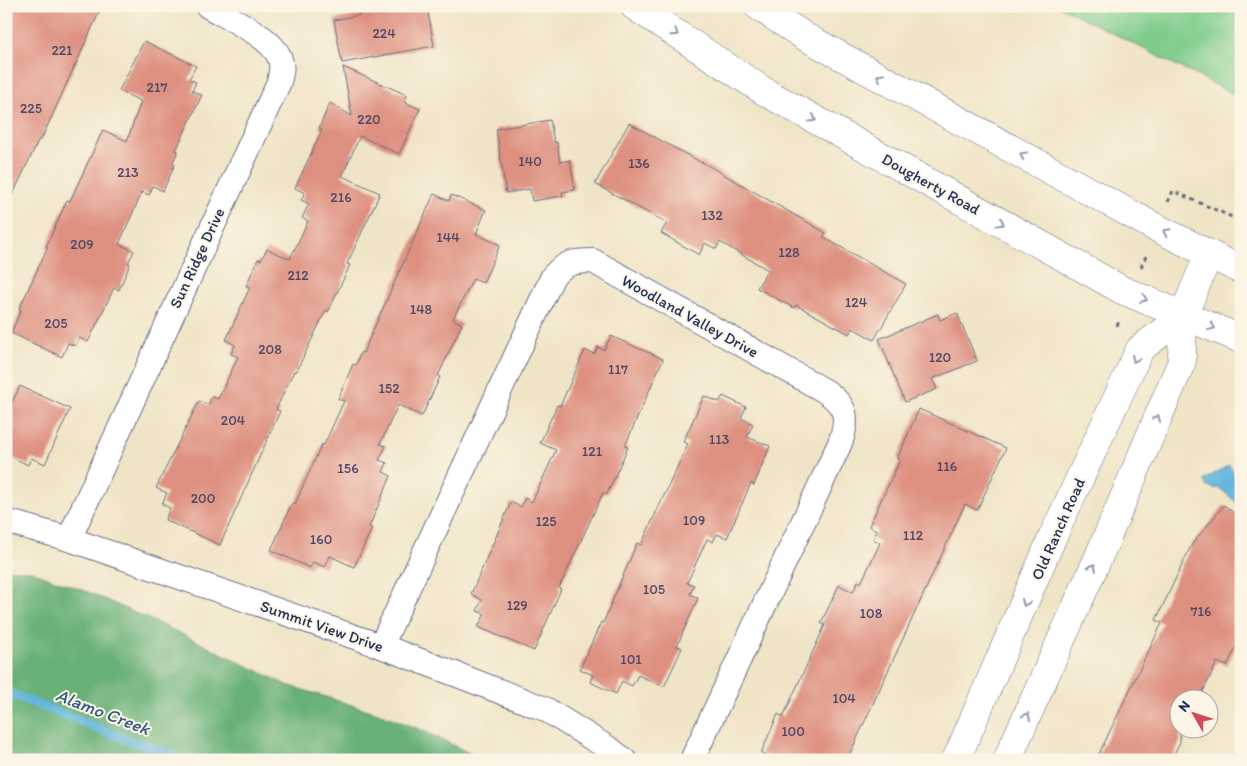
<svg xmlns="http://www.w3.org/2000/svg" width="1247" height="766" viewBox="0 0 1247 766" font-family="Itim,sans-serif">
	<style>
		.green { fill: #7fcc8b; stroke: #4d7e74 }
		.forest { fill: #67b077; stroke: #41706a }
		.water { fill: #62b6de; stroke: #3e729e }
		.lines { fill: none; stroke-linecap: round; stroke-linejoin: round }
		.stream { stroke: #62b6de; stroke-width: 9 }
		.building { fill: #de9080 }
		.street-casing { stroke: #666e82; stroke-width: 26 }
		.secondary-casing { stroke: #666e82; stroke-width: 29 }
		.path { stroke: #666e82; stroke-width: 3; stroke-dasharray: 4 4; stroke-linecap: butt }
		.street { stroke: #fff; stroke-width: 24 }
		.secondary { stroke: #fff; stroke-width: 28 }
		.oneway { stroke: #8d97ae }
		.labels { text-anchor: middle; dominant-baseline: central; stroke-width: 4; stroke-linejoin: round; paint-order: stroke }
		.number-label { font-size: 14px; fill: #4c4766 }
		.street-label { font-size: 16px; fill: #1b2f5e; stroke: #fcf5e5 }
		.water-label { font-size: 18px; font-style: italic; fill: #305884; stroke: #fcf5e5 }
	</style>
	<rect width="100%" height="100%" fill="#fcf5e5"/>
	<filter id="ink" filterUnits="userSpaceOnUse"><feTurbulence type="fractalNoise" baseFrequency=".02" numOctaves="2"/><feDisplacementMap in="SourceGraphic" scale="10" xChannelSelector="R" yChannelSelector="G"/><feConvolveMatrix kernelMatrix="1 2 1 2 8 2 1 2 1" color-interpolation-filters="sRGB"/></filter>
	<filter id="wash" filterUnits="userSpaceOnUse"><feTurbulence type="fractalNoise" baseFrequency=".0096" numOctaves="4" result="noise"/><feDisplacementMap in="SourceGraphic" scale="20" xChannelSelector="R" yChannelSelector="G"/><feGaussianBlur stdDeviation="1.12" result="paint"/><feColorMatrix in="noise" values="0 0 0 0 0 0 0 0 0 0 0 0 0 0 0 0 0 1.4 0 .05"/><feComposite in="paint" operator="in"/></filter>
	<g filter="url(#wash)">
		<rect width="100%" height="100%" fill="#f0e4c6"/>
		<!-- green -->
		<path class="green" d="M1059,6H1241V98Z"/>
		<!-- forest -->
		<path class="forest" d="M6,569L31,571L88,592L169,628L287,685L381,714L424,731L484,760H6Z"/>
		<!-- water -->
		<path class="water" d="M1229,465C1236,477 1247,490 1237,503L1221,489L1207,487L1204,480Z"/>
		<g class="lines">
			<!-- stream -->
			<path class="stream" d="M6,692L123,738L188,760"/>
		</g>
		<g id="blocks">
			<!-- building -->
			<g class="building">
				<path d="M12,6H102L41,140L39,139L6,209V20Z"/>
				<path d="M357,6H427L434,46L342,63L334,20L359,15Z"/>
				<path d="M144,41L196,66L189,79L196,82L192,91L202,95L176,150L178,151L173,162L175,164L163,191L153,186L149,195L142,192L119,244L134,251L128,263L130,264L119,290L114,288L88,342L79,338L75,346L68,343L62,357L11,333L21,310L19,309L48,247H46L67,200L70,201L103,130L127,141L141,101L119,91Z"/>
				<path d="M343,67L407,95L404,102L420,109L399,154L360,136L342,176L380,193L347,264L350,265L328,312L326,310L296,372L294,371L276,409L280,411L220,545L165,520L170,508L162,504L167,493L156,488L199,401L208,405L212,397L218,399L238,357L231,354L235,345L226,340L250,287L246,286L258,259L261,260L267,249L290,259L308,221L302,218L309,204L301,200L305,193L295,188L322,130L319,128L330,103L352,116Z"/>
				<path d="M550,120L554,142H557L560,162L570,160L575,190L562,192L563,196L532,201L530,189L506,193L496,129Z"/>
				<path d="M629,123L702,163V162L826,233L823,237L906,284L874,340L853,328L849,334L796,305L794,308L757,288L768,270L720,242L716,249L705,243L699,255L661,233L667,223L595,184Z"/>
				<path d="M434,194L449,201L451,195L486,210L476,234L500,245L483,283L473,279L453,319L462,324L438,376L440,377L422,416L398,405L380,444L386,446L379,460L387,463L383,472L391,476L369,527L372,528L354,567L330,556L325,567L313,562L310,568L271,550L292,503L295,504L322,444L324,445L344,401L338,399L353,364L356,365L361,352L363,353Z"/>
				<path d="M957,313L977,361L932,379L937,389L905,402L879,339L938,314L940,320Z"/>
				<path d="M611,336L663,359L625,446L628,447L607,494L603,493L559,588L561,589L534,651L478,627L485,614L477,611L482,600L471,594L511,502L521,507L525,498L532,502L556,450L540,443L557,405L560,406L585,350L594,354L598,347L604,350Z"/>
				<path d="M20,386L70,409L45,464L31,458L28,465L6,454V415Z"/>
				<path d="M704,396L719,402L723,396L746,407L741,418L753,424L747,437L770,446L754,485L751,483L727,538L717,534L713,542L707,539L687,583L694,585L690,594L698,598L677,646L682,648L664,687L638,675L632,686L622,681L616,694L590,682L593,675L580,669L601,622L603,623L637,543L641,545L688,444L683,442Z"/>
				<path d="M919,409L1006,448L977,510L965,504L847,760H776L761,753L778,714L783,717L825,625L821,623L839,585L853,592L858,581L861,583L880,543L873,539L877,530L869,526L900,460L897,459Z"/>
				<path d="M1224,505L1241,519V637L1227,666L1217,662L1200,698H1180V742L1171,760H1096L1162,623L1156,620L1192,544Z"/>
			</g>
		</g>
	</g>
	<g filter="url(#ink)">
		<use href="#blocks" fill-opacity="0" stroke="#666e82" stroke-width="1"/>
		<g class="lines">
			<defs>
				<g id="street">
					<path d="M6,521L69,539L381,646L463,677L545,709L611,750L624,760"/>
					<path d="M69,539L279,82C281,74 283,67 280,59C273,37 228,18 208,6"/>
					<path d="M381,646L553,276C566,262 574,261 593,261L825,391C847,406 849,418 840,443L692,760"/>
				</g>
				<g id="secondary">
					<path d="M634,6L767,93L1081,267L1122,290L1241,339"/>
					<path d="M758,6L804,36L1151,225L1241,270"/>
					<path d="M956,760L1053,536L1140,349L1183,316"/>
					<path d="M1007,760L1099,556L1182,361L1183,316L1209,254"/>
				</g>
			</defs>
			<!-- street casing -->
			<use href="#street" class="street-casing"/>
			<!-- secondary casing -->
			<use href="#secondary" class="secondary-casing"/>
			<!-- path -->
			<g class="path">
				<path d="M1168,202L1173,191L1241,221"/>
				<path d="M1141,267L1147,254"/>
				<path d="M1117,326L1120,319"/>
			</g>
			<!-- street -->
			<use href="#street" class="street"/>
			<!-- secondary -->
			<use href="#secondary" class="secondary"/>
		</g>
		<!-- one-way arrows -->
		<defs><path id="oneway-chevron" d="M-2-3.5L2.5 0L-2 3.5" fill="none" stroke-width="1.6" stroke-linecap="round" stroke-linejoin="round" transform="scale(1.25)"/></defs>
		<g class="oneway">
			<use href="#oneway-chevron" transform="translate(675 33) rotate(33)"/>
			<use href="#oneway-chevron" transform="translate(880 77) rotate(-151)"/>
			<use href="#oneway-chevron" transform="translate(813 119) rotate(29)"/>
			<use href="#oneway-chevron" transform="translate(1023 155) rotate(-151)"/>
			<use href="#oneway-chevron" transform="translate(1001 223) rotate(29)"/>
			<use href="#oneway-chevron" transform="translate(1166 232) rotate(-153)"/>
			<use href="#oneway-chevron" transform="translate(1144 299) rotate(23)"/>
			<use href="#oneway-chevron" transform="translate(1212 327) rotate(22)"/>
			<use href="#oneway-chevron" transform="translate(1135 359) rotate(115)"/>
			<use href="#oneway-chevron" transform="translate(1157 418) rotate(-67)"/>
			<use href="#oneway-chevron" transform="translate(1093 567) rotate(-66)"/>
			<use href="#oneway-chevron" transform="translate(1025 603) rotate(113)"/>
			<use href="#oneway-chevron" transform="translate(1027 716) rotate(-65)"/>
		</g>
	</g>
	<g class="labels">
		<!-- number labels -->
		<g class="number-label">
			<text x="384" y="33">224</text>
			<text x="62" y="50">221</text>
			<text x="157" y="87">217</text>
			<text x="31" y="108">225</text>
			<text x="369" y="119">220</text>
			<text x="530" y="161">140</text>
			<text x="639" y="163">136</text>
			<text x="128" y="172">213</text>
			<text x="341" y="197">216</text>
			<text x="712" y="215">132</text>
			<text x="448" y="237">144</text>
			<text x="82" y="244">209</text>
			<text x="789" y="252">128</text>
			<text x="298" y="275">212</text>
			<text x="856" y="302">124</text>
			<text x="421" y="309">148</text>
			<text x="56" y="323">205</text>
			<text x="270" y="349">208</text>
			<text x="940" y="357">120</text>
			<text x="618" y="369">117</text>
			<text x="389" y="388">152</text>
			<text x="233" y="420">204</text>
			<text x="719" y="439">113</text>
			<text x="592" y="451">121</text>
			<text x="947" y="466">116</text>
			<text x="348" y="468">156</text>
			<text x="203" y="498">200</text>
			<text x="694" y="520">109</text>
			<text x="546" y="521">125</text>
			<text x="913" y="535">112</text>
			<text x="321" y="539">160</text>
			<text x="654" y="589">105</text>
			<text x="517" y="605">129</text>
			<text x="1201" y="611">716</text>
			<text x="871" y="613">108</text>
			<text x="631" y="659">101</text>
			<text x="844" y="698">104</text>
			<text x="793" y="731">100</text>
		</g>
		<!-- street labels -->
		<g class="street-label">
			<text transform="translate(931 184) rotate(29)">Dougherty Road</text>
			<text transform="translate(197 258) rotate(-65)">Sun Ridge Drive</text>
			<text transform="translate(690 316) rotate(29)">Woodland Valley Drive</text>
			<text transform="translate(1058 529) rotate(-66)">Old Ranch Road</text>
			<text transform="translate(322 626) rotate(19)">Summit View Drive</text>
		</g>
		<!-- water labels -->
		<g class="water-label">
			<text transform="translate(103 712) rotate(21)">Alamo Creek</text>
		</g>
	</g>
	<!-- margin -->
	<rect width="1247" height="766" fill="none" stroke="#fcf5e5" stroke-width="25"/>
	<!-- north arrow -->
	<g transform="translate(1194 714) rotate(309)"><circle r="24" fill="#fcf5e5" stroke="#a2a6af"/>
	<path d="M0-4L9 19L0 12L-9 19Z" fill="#d1495b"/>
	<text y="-8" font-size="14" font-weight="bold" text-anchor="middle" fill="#1b2f5e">N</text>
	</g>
</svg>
